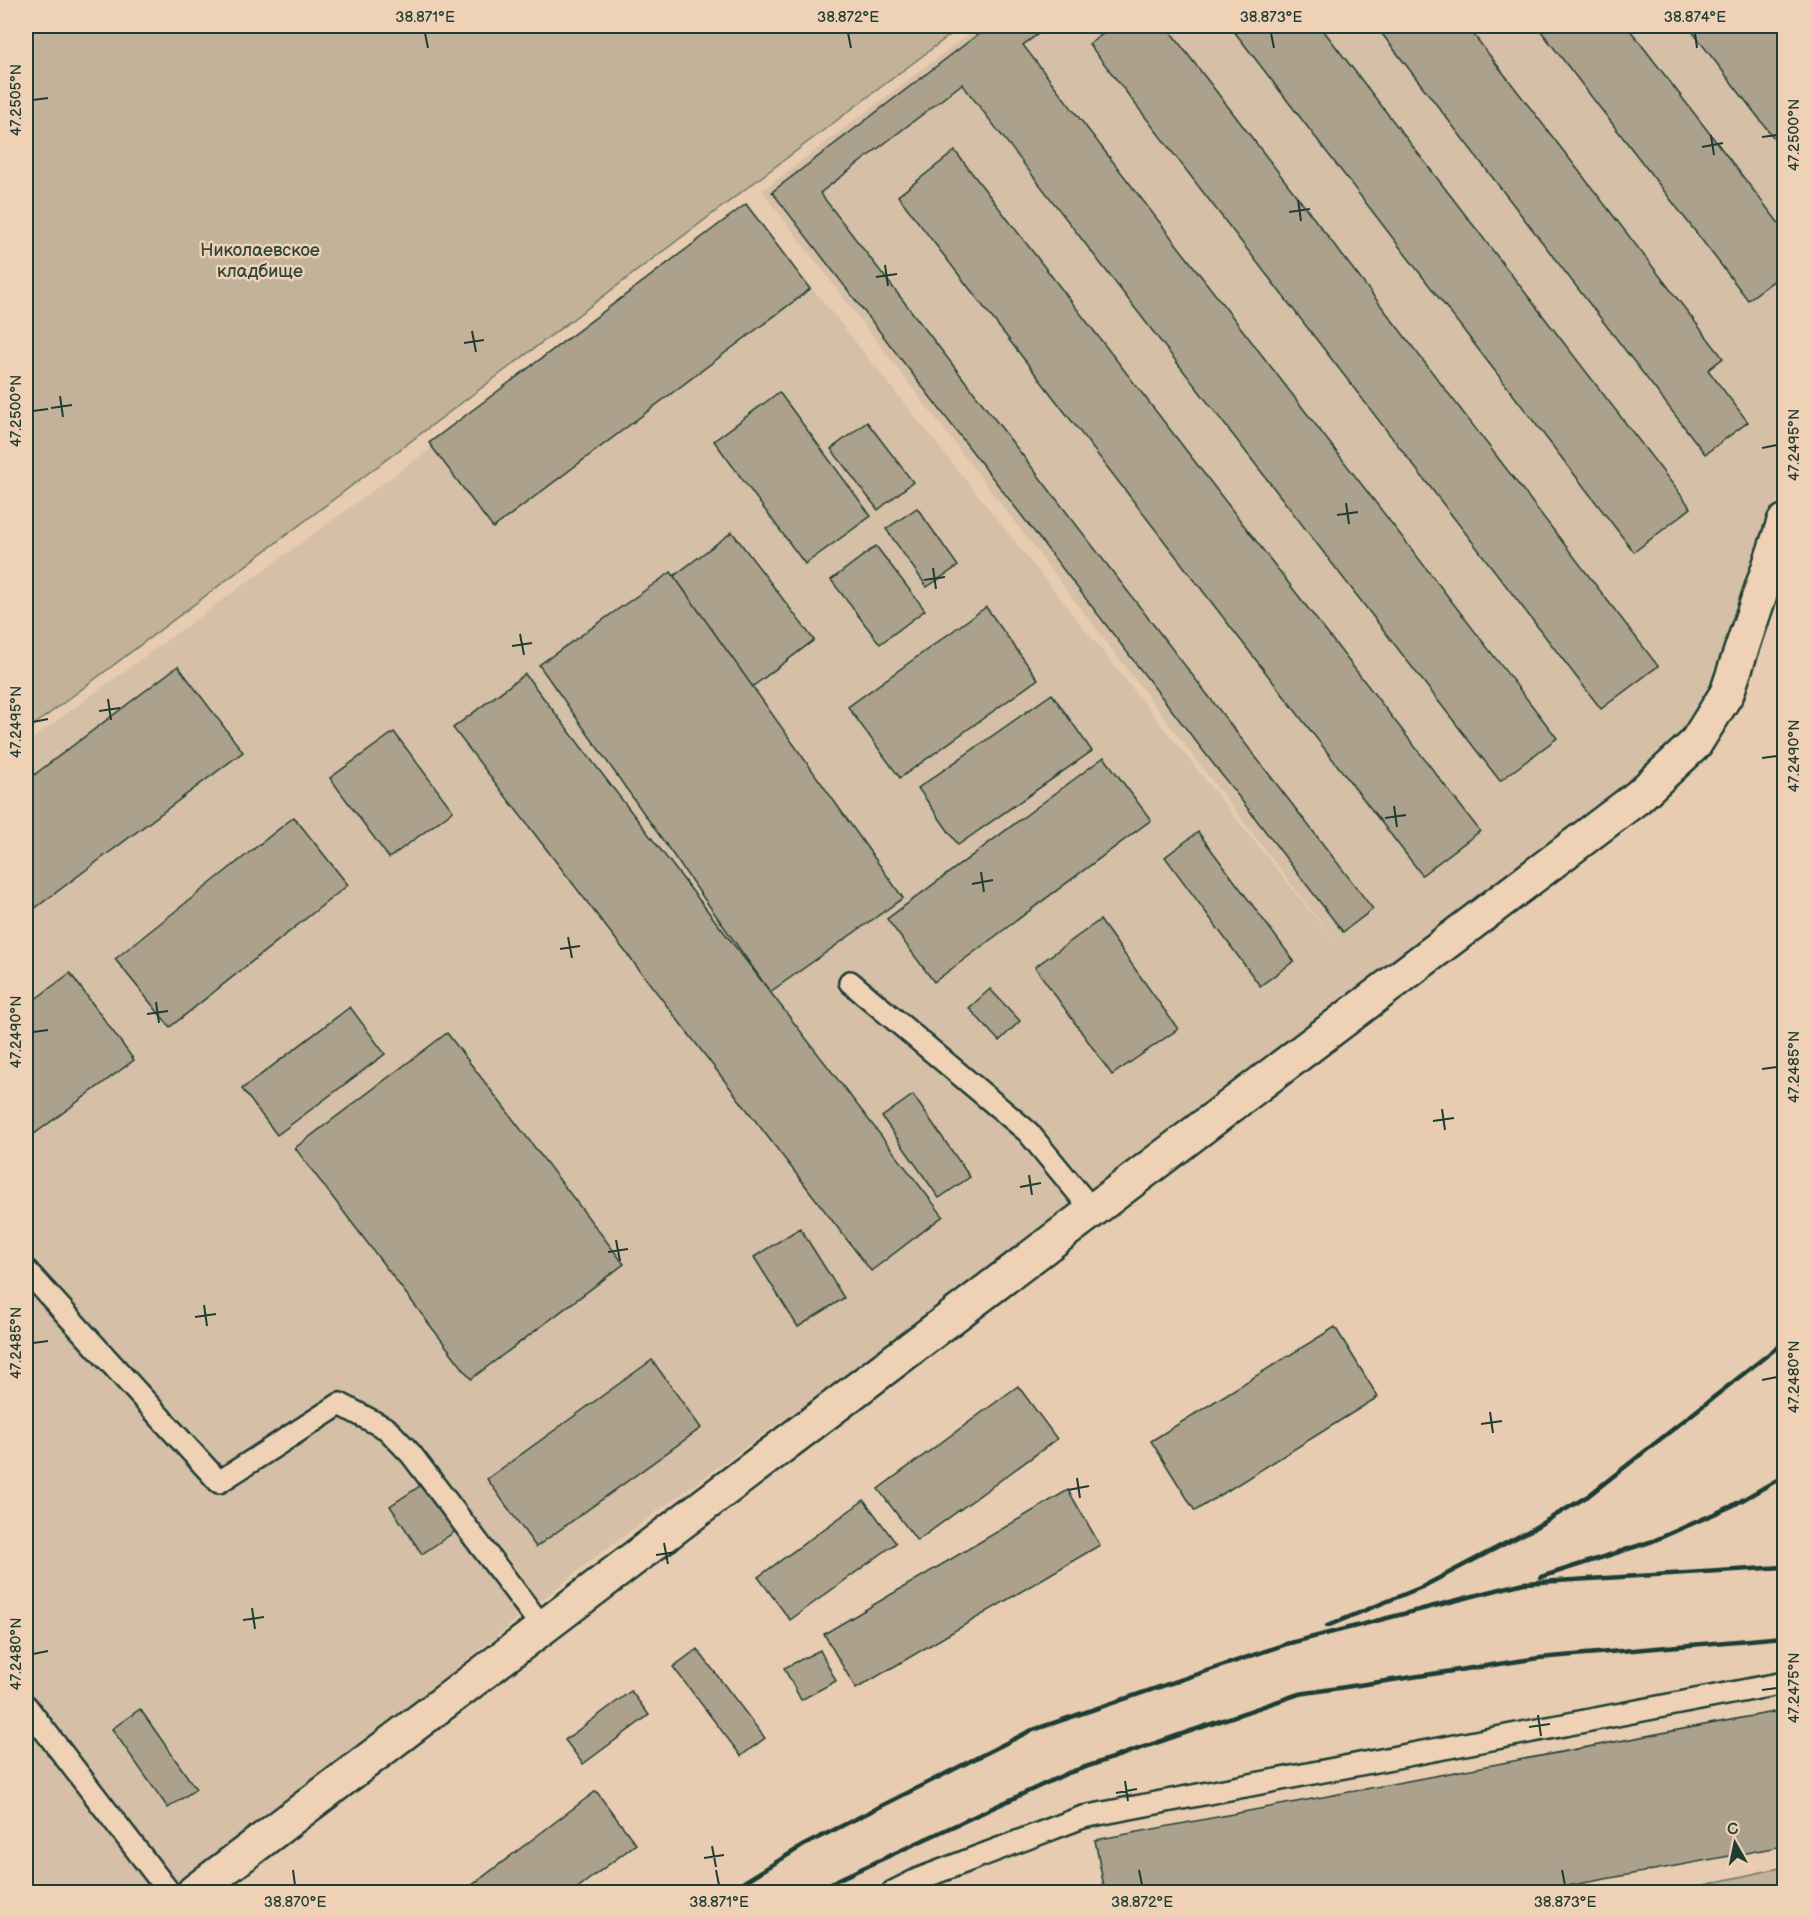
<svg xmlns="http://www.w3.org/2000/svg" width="1810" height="1918" viewBox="0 0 1810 1918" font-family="'Balsamiq Sans',sans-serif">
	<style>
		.built { fill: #d5bfa6 }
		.green { fill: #c2b29a; stroke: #707867; stroke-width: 1.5 }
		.building { fill: #aca18c; stroke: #1f3d34; stroke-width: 1.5 }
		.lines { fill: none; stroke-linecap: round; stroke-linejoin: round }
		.service-casing { stroke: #1f3d34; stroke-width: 26 }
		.minor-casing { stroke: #1f3d34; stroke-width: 38 }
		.service { stroke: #efd2b6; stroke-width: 21 }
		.minor { stroke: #efd2b6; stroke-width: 33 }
		.rail { stroke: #1f3d34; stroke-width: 4.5 }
		.ticks { fill: none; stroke: #1f3d34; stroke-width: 2 }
		.labels { text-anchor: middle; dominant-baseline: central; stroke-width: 5; stroke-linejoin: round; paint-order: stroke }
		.park-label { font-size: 18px; fill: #2f493e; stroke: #efd2b6 }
		.neatline { fill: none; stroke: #1f3d34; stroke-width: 2 }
		.ticks-label { font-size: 15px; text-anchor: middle; fill: #1f3d34 }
	</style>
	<rect width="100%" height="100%" fill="#e7ccb1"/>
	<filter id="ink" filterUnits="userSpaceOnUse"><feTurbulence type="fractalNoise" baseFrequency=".0167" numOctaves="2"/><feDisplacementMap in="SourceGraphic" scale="12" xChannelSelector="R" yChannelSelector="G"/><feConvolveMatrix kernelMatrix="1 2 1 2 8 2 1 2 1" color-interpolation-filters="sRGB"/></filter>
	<g filter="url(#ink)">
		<!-- built -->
		<path class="built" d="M979,26H1784V484L1751,580L1719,691L1650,772L1372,989L599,1554L177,1892H26V743L753,214L1346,956L762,191Z"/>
		<!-- green -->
		<g class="green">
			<path d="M26,26H962L26,731Z"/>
			<path d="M1784,1867V1892H1672Z"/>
		</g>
		<!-- building -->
		<g class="building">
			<path d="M989,26H1049L1023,45L1557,738L1500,781L962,84L820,193L1373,909L1343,932L772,192Z"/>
			<path d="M1114,26H1166L1658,666L1601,709L1089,44Z"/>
			<path d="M1230,26H1320L1691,508L1634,552Z"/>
			<path d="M1376,26H1467L1723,358L1708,370L1748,422L1705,454Z"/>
			<path d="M1537,26H1627L1784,230V273L1748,300Z"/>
			<path d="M1688,26H1779L1784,32V151Z"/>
			<path d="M955,151L1480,831L1422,875L898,196Z"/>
			<path d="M746,204L810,289L493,528L429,443Z"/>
			<path d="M779,392L871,516L805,564L714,441Z"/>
			<path d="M867,422L913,482L878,510L831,449Z"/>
			<path d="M917,508L958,566L927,587L886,529Z"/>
			<path d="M732,532L814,640L752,687L670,579Z"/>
			<path d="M876,546L925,610L880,644L831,580Z"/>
			<path d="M671,572L903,898L770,992L539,665Z"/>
			<path d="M986,607L1038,679L900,778L848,707Z"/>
			<path d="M178,666L243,752L26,915V781Z"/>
			<path d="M525,674L943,1216L871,1271L453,728Z"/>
			<path d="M1052,694L1092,751L958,845L918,788Z"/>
			<path d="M394,732L453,811L389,858L330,778Z"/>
			<path d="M1104,757L1151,820L934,982L887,919Z"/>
			<path d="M294,817L348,885L170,1027L115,959Z"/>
			<path d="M1198,832L1294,961L1260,986L1165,857Z"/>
			<path d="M1100,920L1178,1029L1112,1075L1035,967Z"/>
			<path d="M70,973L134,1060L26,1140V1006Z"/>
			<path d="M990,989L1020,1021L999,1041L969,1008Z"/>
			<path d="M350,1007L385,1054L277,1135L242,1089Z"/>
			<path d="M447,1033L624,1264L471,1379L295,1148Z"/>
			<path d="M913,1095L970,1177L939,1198L882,1117Z"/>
			<path d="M800,1228L844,1298L798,1327L754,1257Z"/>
			<path d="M1335,1327L1378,1397L1195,1511L1151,1441Z"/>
			<path d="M652,1360L701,1428L536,1547L487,1479Z"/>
			<path d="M1018,1386L1057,1439L917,1541L878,1489Z"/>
			<path d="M429,1480L460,1528L422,1554L390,1506Z"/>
			<path d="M1068,1490L1100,1545L856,1689L824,1634Z"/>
			<path d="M864,1500L896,1543L790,1620L758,1577Z"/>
			<path d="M697,1649L765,1738L741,1756L673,1667Z"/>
			<path d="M820,1650L836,1681L801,1700L784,1668Z"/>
			<path d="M631,1691L649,1715L583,1764L565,1740Z"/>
			<path d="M140,1709L196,1789L168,1808L112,1729Z"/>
			<path d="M1784,1710V1846L1535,1892H1105L1095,1840Z"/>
			<path d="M596,1791L636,1844L572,1892H463Z"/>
		</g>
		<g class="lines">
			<defs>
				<g id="service">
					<path d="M850,982L1028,1132L1093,1211"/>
					<path d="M26,1270L219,1482L340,1404L387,1429L411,1454L543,1628"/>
					<path d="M26,1706L169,1892"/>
					<path d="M893,1892L919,1879L1083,1817L1784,1683"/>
				</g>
				<path id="minor" d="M194,1892L1638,797L1695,744L1727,693L1784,522"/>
			</defs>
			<!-- service casing -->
			<use href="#service" class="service-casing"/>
			<!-- minor casing -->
			<use href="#minor" class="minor-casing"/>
			<!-- service -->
			<use href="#service" class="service"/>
			<!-- minor -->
			<use href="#minor" class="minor"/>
			<!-- rail -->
			<g class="rail">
				<path d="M1541,1577L1653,1541L1732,1506L1784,1476"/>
				<path d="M1327,1626L1422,1587L1529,1531L1588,1496L1784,1342"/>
				<path d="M728,1892L804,1845L1030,1731L1286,1644L1524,1583L1784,1567"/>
				<path d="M811,1892L1068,1773L1299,1694L1539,1658L1784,1637"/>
			</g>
		</g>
	</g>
	<!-- ticks -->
	<path class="ticks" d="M425,33L428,48M848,33L851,48M1271,33L1274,48M1695,33L1697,48M33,100L48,98M1711,135L1714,155M1762,137L1777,135M1702,147L1723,143M1298,200L1301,221M1289,212L1310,209M885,265L888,286M876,277L897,274M472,331L476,352M464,343L484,340M60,396L63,417M51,408L72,405M33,411L48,409M1762,448L1777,445M1346,503L1349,524M1337,515L1358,512M933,568L936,589M924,580L945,577M520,634L524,655M512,646L532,643M108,699L111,720M99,711L120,708M33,722L48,719M1762,758L1777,756M1394,806L1397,827M1385,818L1406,815M981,872L984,892M972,884L993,880M568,937L572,958M560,949L580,946M156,1002L159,1023M147,1014L168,1011M33,1032L48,1030M1762,1069L1777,1067M1442,1109L1445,1130M1433,1121L1454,1118M1029,1175L1032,1195M1020,1187L1041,1183M616,1240L620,1261M608,1252L628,1249M204,1305L207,1326M195,1317L216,1314M33,1343L48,1341M1762,1380L1777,1377M1490,1412L1493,1433M1481,1424L1502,1421M1077,1478L1080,1498M1068,1490L1089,1486M664,1543L668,1564M656,1555L676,1552M252,1608L255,1629M243,1620L264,1617M33,1654L48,1651M1762,1690L1777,1688M1538,1715L1541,1736M1529,1727L1550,1724M1125,1781L1128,1801M1116,1793L1137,1789M712,1846L716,1867M704,1858L724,1855M293,1870L295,1885M716,1870L719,1885M1139,1870L1142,1885M1562,1870L1565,1885"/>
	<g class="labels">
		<!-- park labels -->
		<g class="park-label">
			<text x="260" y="250">Николаевское<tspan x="260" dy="21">кладбище</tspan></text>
		</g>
	</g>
	<!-- margin -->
	<rect width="1810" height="1918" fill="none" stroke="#efd2b6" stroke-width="66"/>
	<!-- north arrow -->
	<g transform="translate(1735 1843) rotate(351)" stroke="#efd2b6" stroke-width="4.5" paint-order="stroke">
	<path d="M0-4.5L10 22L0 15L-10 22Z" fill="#1f3d34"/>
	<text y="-9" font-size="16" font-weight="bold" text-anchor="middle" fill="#1f3d34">С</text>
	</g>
	<rect x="33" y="33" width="1744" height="1852" class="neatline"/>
	<g class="ticks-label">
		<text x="425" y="22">38.871°E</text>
		<text x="848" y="22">38.872°E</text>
		<text x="1271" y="22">38.873°E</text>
		<text x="1695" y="22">38.874°E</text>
		<text transform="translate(16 100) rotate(-90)" y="5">47.2505°N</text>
		<text transform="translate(1794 135) rotate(-90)" y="5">47.2500°N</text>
		<text transform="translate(16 411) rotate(-90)" y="5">47.2500°N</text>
		<text transform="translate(1794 445) rotate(-90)" y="5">47.2495°N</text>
		<text transform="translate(16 722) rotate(-90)" y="5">47.2495°N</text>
		<text transform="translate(1794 756) rotate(-90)" y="5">47.2490°N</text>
		<text transform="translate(16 1032) rotate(-90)" y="5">47.2490°N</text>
		<text transform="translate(1794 1067) rotate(-90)" y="5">47.2485°N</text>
		<text transform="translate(16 1343) rotate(-90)" y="5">47.2485°N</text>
		<text transform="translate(1794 1377) rotate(-90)" y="5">47.2480°N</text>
		<text transform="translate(16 1654) rotate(-90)" y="5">47.2480°N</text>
		<text transform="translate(1794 1688) rotate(-90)" y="5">47.2475°N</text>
		<text x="295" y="1907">38.870°E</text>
		<text x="719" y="1907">38.871°E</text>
		<text x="1142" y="1907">38.872°E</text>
		<text x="1565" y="1907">38.873°E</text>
	</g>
</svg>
